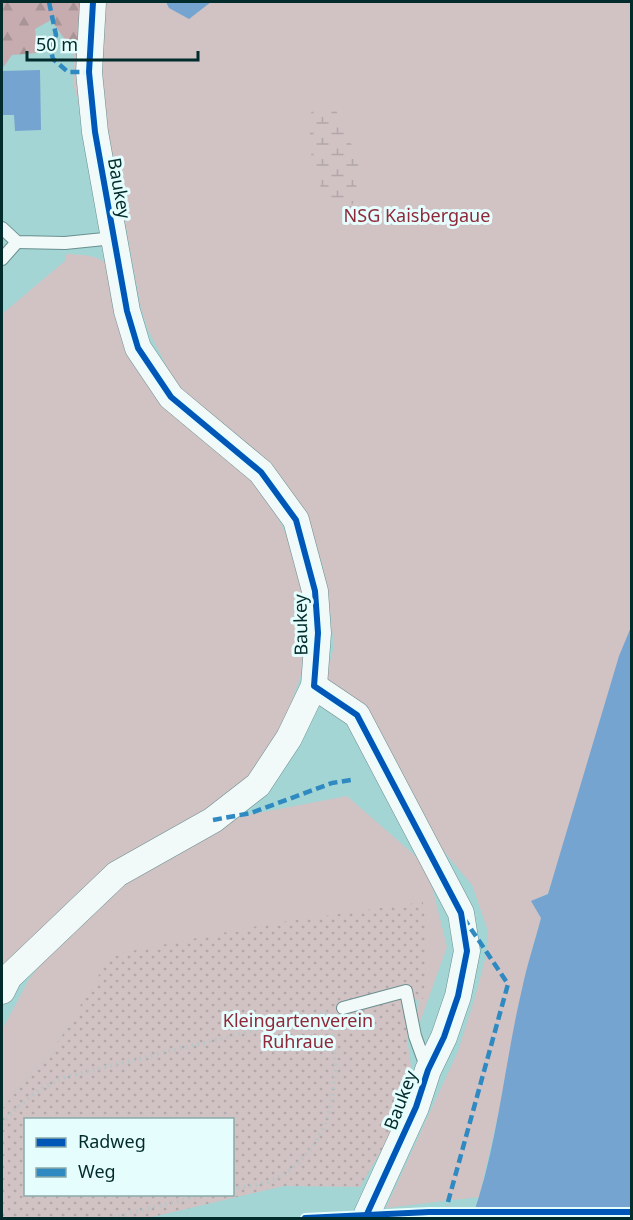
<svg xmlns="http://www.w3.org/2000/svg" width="633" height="1220" viewBox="0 0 633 1220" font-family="'Noto Sans',sans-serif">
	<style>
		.green { fill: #d1c2c4 }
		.forest { fill: url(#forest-firs) }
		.wetland { fill: url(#wetland-marsh) }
		.garden { fill: url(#garden-dots); fill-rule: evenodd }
		.water { fill: #74a4cf }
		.pier { fill: #a3d5d5 }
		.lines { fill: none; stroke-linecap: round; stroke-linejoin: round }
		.service-casing { stroke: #6a8f8f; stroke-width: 14 }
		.minor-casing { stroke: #6a8f8f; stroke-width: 27 }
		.path { stroke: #b7c7c7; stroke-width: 4; stroke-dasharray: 1.5 4.5; stroke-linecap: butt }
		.service { stroke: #f1f9f9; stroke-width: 12 }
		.minor { stroke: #f1f9f9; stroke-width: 26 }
		.path-bridge { stroke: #b7c7c7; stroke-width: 4; stroke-dasharray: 1.5 4.5; stroke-linecap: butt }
		.quiet { stroke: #308ac2; stroke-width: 4.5; stroke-dasharray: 9 4.5; stroke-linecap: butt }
		.cycleway-casing { stroke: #e5fefd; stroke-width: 10 }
		.cycleway { stroke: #0057b8; stroke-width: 6 }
		.labels { text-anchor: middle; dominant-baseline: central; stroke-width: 6; stroke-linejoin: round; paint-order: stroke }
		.street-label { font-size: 18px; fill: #022b2b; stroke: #e5fefd }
		.park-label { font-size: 18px; fill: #8f2839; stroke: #e5fefd }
	</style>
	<defs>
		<pattern id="forest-firs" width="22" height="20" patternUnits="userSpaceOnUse" patternTransform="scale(1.5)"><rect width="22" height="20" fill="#c6acaf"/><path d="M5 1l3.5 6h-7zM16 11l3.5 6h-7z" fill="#a89497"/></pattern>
		<pattern id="wetland-marsh" width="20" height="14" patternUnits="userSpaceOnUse" patternTransform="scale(1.5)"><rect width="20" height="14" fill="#d1c2c4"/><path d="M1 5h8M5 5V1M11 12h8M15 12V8" fill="none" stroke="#b2a7a9"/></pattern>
		<pattern id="garden-dots" width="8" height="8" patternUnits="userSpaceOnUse" patternTransform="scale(1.5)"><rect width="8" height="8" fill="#d1c2c4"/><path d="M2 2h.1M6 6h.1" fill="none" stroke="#b2a7a9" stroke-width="1.8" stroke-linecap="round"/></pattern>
	</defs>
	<rect width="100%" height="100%" fill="#a3d5d5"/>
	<!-- green -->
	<g class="green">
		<path d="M73,2H631V633L548,894L531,901L541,918L522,990L506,1081L479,1197L386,1208L458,1051L475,997L486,956L488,931L472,885L446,854L326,676L334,647L329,601L322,563L309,530L203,410L175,382L148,330L141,308L125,222L85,131L73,82L76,6Z"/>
		<path d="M66,254C84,255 96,254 110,266L125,335L152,393L188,427L264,490L291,544L308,614L303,669L283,727L253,774L209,809L112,863L58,913L2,975V314L66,260Z"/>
		<path d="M347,796L427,866L447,947L415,1036L422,970L112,955L60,1039L2,1109V1030L29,979L68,932L129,881L242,816Z"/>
	</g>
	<!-- forest -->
	<path class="forest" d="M2,2H82L79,59L51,20L35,29L38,53L12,55L2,69Z"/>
	<!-- wetland -->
	<path class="wetland" d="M320,103L334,106L359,161L355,199L350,209L331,205L316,178L310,148V114Z"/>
	<!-- garden -->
	<path class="garden" d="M423,902L427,936L424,998L415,1001L420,1035L407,1038L413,1080L410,1101L360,1187L284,1186L148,1218H2V1109L60,1039L111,955L268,924ZM26,1120H232V1194H26Z"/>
	<!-- water -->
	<g class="water">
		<path d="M166,2H211L189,19L169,8Z"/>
		<path d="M40,70L41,130L15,131L14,115H2V71Z"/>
		<path d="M631,627V1218H472C498,1145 504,1065 522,989C527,965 535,941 541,918L531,901L548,894L619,656Z"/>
	</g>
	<!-- pier -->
	<path class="pier" d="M472,1208H631V1218H469Z"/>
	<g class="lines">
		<defs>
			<g id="service">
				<path d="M2,228L17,242L65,243L114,238"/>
				<path d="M2,259L17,242"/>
				<path d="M343,1008L406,991L415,1036L427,1069"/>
			</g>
			<g id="minor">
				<path d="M314,686L357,715L461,913L467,951L458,996L444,1037L428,1070L416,1107L367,1214"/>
				<path d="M2,991L9,977L117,874L213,820L258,785L289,738L314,686L318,633L315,591L296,520L261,472L171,397L138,348L127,311L95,132L89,72L93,2"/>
			</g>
		</defs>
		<!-- service casing -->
		<use href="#service" class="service-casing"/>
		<!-- minor casing -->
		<use href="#minor" class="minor-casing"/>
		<!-- path -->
		<g class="path">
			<path d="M2,1124C22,1101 37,1089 65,1077L328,1012"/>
			<path d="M232,1189C247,1186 264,1185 277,1178C335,1147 342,1077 330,1019"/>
			<path d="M392,1213L429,1212"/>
			<path d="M113,1218L146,1209L208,1194"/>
			<path d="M445,1218L448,1202"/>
		</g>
		<!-- service -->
		<use href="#service" class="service"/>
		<!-- minor -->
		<use href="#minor" class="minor"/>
		<!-- path-bridge -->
		<path class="path-bridge" d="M429,1212H632"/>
		<!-- quiet -->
		<g class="quiet">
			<path d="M49,2L56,35L51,51L53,59L68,72H89"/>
			<path d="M213,820L251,813L332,783L351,780"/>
			<path d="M448,1202L508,984L465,920"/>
		</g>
		<defs>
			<g id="cycleway">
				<path d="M93,2L89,72L95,132L127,311L138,348L171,397L261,472L296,520L315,591L318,633L314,686L357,715L461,913L467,951L458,996L444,1037L428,1070L416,1107L367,1214"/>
				<path d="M305,1218L429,1212H632"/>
			</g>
		</defs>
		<!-- cycleway casing -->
		<use href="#cycleway" class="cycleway-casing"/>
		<!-- cycleway -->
		<use href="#cycleway" class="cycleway"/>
	</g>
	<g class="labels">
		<!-- street labels -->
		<g class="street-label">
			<text transform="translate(120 188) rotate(80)">Baukey</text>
			<text transform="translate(300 625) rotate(-91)">Baukey</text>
			<text transform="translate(400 1100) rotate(-69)">Baukey</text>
		</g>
		<!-- park labels -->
		<g class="park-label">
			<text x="417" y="215">NSG Kaisbergaue</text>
			<text x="298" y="1020">Kleingartenverein<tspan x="298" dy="21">Ruhraue</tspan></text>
		</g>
	</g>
	<!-- border -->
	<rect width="633" height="1220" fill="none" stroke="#022b2b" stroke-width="6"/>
	<!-- legend -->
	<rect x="24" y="1118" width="210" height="78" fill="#e5fefd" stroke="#8aaaa9" stroke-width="1.5"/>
	<rect x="36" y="1138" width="30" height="9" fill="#0057b8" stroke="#8aaaa9" stroke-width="1.5"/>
	<text x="78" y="1148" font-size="18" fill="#022b2b">Radweg</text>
	<rect x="36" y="1168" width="30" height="9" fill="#308ac2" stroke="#8aaaa9" stroke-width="1.5"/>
	<text x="78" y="1178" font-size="18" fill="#022b2b">Weg</text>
	<!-- scale -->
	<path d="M27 51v9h171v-9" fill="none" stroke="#022b2b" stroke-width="3"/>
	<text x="36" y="51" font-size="18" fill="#022b2b" stroke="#e5fefd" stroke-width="4.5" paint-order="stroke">50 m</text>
</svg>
